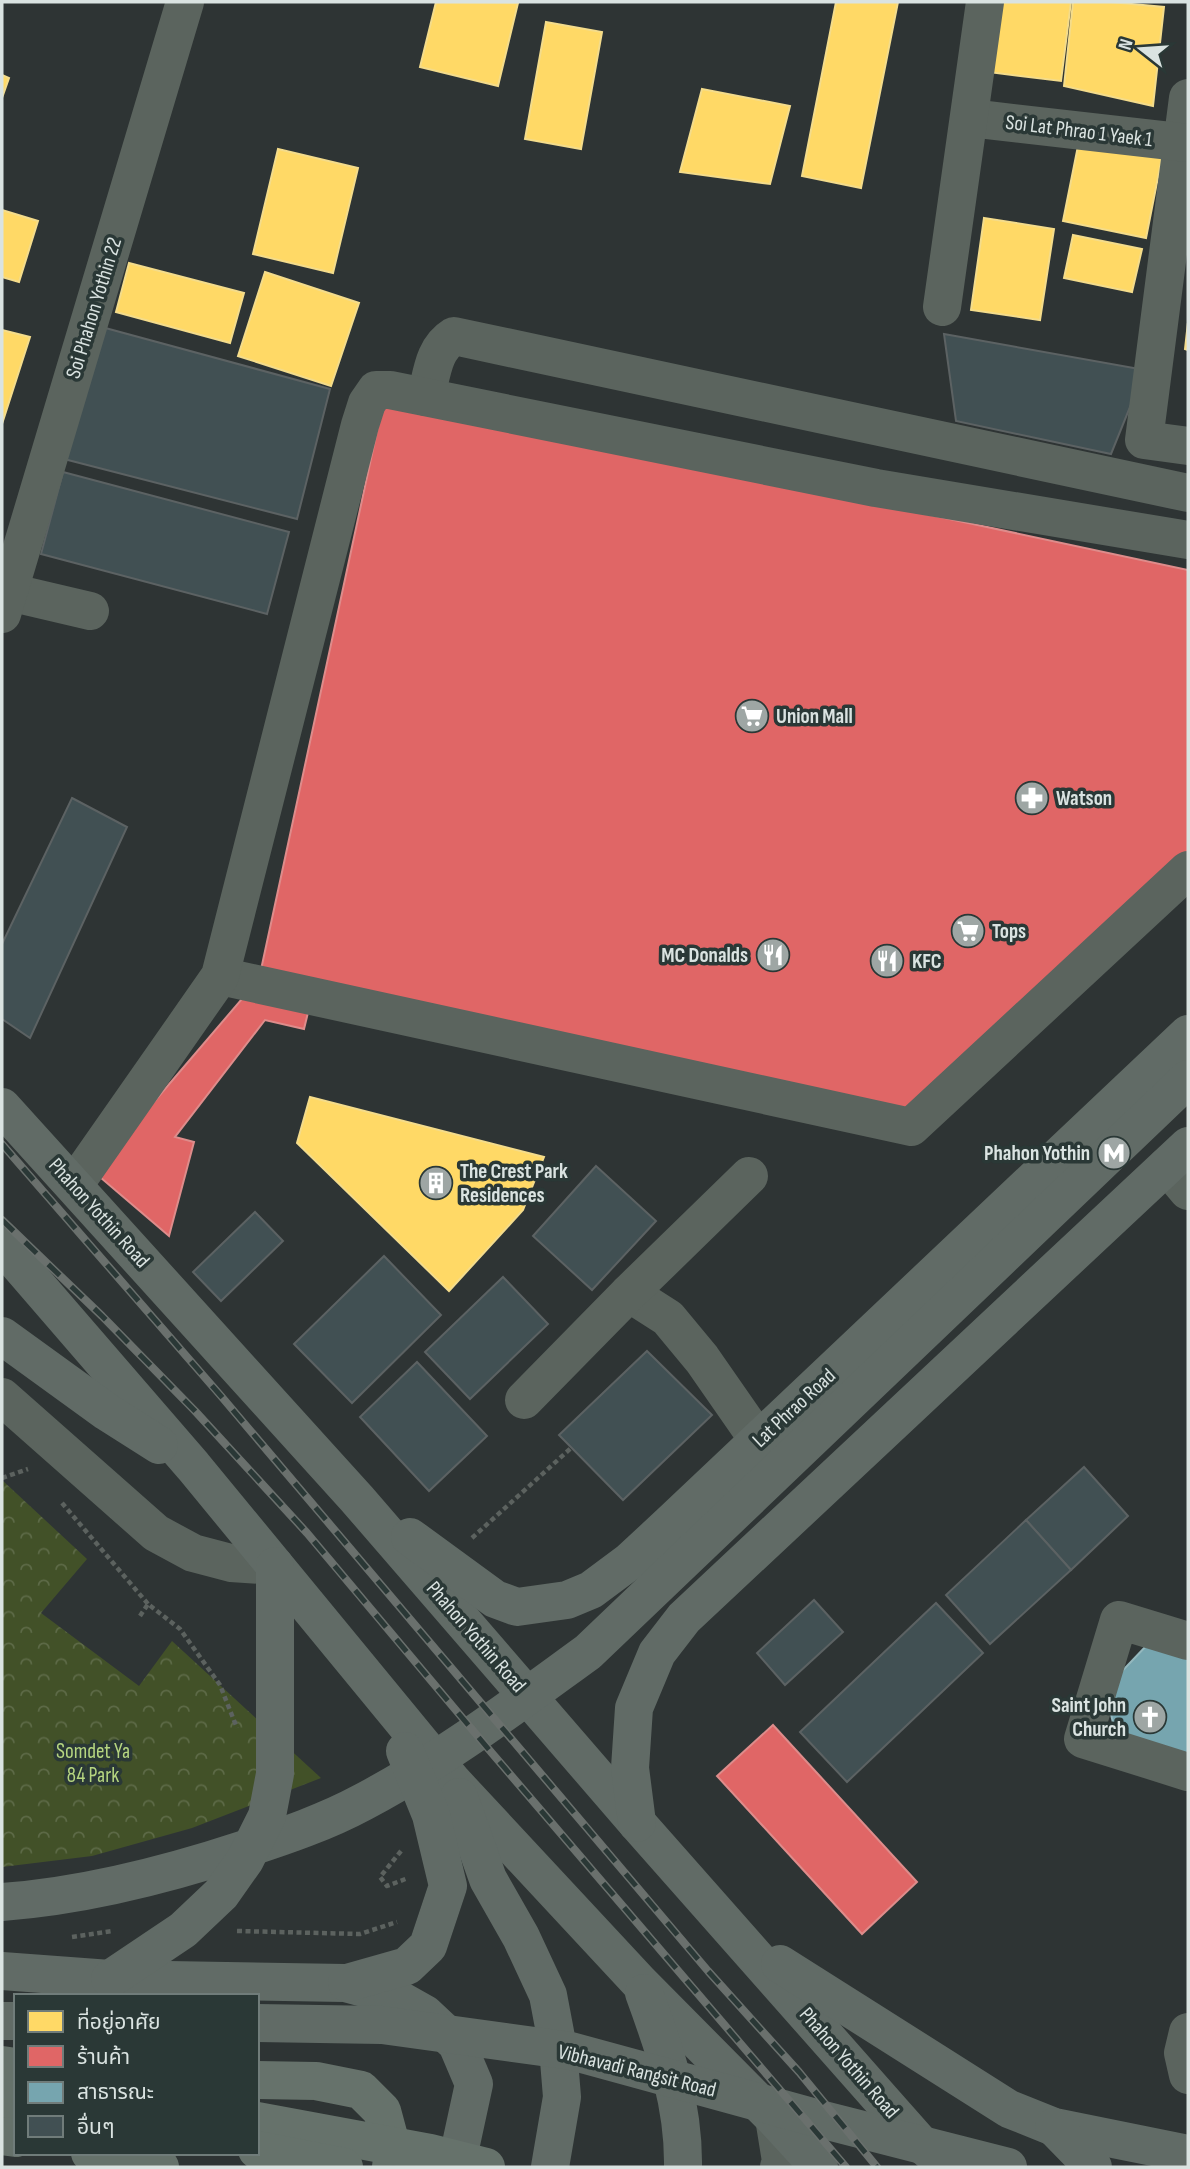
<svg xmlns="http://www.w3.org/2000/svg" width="1190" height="2169" viewBox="0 0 1190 2169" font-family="'Sofia Sans Condensed','Noto Sans Thai',sans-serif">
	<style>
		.park { fill: url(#park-crowns) }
		.homes { fill: #ffd966; stroke: #f4dc8b; stroke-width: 2 }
		.shops { fill: #e06666; stroke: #de8c8b; stroke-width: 2 }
		.public { fill: #76a5af; stroke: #94b8be; stroke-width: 2 }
		.building { fill: #415053; stroke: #5c6263; stroke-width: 2 }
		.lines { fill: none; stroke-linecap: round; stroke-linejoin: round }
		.path { stroke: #5c625f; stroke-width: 4.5; stroke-dasharray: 5 3.5; stroke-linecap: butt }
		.minor { stroke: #5b645e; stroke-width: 38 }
		.major { stroke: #616b66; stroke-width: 38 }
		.highway { stroke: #66726b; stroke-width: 38 }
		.rail-casing { stroke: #6a706d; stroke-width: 8 }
		.rail { stroke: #2a3836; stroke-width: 5; stroke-dasharray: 16; stroke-linecap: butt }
		.labels { text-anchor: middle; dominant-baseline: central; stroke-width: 7; stroke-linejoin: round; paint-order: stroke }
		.street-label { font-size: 21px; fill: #dae3e1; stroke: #2a3836 }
		.poi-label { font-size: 21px; font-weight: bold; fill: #dae3e1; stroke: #2a3836; text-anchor: start }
		.park-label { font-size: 21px; fill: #b6d680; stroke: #2a3836 }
	</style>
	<defs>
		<pattern id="park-crowns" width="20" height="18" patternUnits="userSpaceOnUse" patternTransform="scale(1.75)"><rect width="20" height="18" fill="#425128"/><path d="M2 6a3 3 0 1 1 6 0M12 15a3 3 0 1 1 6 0" fill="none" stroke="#5d6a47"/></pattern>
	</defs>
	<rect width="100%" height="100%" fill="#2e3434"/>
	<!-- park -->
	<path class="park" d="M2,1480L87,1559L41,1613L139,1686L172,1641L321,1778L192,1828L92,1856L2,1867Z"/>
	<!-- homes -->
	<g class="homes">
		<path d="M436,2L518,3L498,86L420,67Z"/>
		<path d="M836,2H898L861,188L802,176Z"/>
		<path d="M996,2H1071L1061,81L988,72Z"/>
		<path d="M1073,2H1110L1164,7L1153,106L1064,86Z"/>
		<path d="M546,22L602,32L581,149L525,139Z"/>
		<path d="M2,75L9,78L2,98Z"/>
		<path d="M702,89L790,106L770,184L680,172Z"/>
		<path d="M1080,136L1163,152L1146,238L1063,221Z"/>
		<path d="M278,149L358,168L333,273L253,254Z"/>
		<path d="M2,210L38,221L19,282L2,277Z"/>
		<path d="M984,218L1054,229L1040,320L971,310Z"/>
		<path d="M1073,235L1142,249L1132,292L1064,278Z"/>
		<path d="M129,263L244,293L230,343L116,312Z"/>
		<path d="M265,272L359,303L331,386L238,356Z"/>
		<path d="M1188,322V350L1185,349Z"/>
		<path d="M2,330L30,337L2,424Z"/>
		<path d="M310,1097L544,1157L523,1210L449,1291L297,1143Z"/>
	</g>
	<!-- shops -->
	<g class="shops">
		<path d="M384,398L1188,570V861L908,1118L259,979Z"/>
		<path d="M259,979L313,992L304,1029L265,1020L175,1137L194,1142L169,1236L94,1172Z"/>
		<path d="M773,1725L917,1882L862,1934L717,1776Z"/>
	</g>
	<!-- public -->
	<path class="public" d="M1149,1643L1188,1654V1765L1118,1744L1105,1689Z"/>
	<!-- building -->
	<g class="building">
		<path d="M98,326L330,389L297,519L64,459Z"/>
		<path d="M944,334L1145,370L1111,454L956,421Z"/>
		<path d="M63,472L289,532L267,614L41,554Z"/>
		<path d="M72,798L127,827L30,1038L2,1019V944Z"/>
		<path d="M596,1166L656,1221L592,1290L533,1236Z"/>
		<path d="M255,1212L283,1241L221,1301L193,1272Z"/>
		<path d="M384,1256L441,1315L352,1403L294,1344Z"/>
		<path d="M503,1277L548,1324L470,1399L425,1352Z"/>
		<path d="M647,1351L712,1415L623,1500L559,1435Z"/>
		<path d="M417,1362L487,1436L429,1491L360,1417Z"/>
		<path d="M1084,1467L1128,1516L1071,1570L1026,1520Z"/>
		<path d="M1026,1520L1071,1570L990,1644L946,1595Z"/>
		<path d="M814,1600L843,1632L785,1685L757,1653Z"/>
		<path d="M936,1603L983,1653L847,1782L800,1732Z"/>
	</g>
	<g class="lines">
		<!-- path -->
		<g class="path">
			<path d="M2,1478L28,1469"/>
			<path d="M62,1503L148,1604"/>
			<path d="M472,1538L571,1448"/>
			<path d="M140,1616L148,1604L180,1629L220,1685L237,1728"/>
			<path d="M401,1851L380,1877L387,1886L408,1878"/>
			<path d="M237,1931L360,1934L397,1922"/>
			<path d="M72,1937L112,1931"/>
		</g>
		<!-- minor -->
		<g class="minor">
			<path d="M1188,98L1144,440L1188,446"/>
			<path d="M970,118L1188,143"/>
			<path d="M942,307L985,2"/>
			<path d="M426,397C432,374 433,349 454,336L1188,493"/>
			<path d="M9,592L90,611"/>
			<path d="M2,614L185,2"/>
			<path d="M220,976L911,1127L1188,870"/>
			<path d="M1167,1166L1188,1191"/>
			<path d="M74,1185L220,976L360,425L367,403L376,390H390L876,488L1188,540"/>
			<path d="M629,1293L668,1318L702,1359L759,1441"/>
			<path d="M2,1397L156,1533L193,1553L231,1563L275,1566"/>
			<path d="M524,1400L629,1293L749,1176"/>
			<path d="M1188,1641L1119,1620L1083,1739L1188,1772"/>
			<path d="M1188,2032L1183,2053L1188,2075"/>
			<path d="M774,2118L781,2161L779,2167"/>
		</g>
		<!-- major -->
		<g class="major">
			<path d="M2,1107L357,1499L637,1823L887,2106L918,2141L948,2167"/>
			<path d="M2,1245L193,1466L453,1782L640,1983L774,2118L819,2167"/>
			<path d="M2,1336L107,1412L159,1445"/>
			<path d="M410,1537L495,1599L517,1607L567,1600L591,1590L630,1561L673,1521L1188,1034"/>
			<path d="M459,1797L488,1879L521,1937L548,1995L558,2048L562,2097L550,2167"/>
			<path d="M637,1823L630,1768L634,1708L657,1653L684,1618L1188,1146"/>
			<path d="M2,1902C85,1896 166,1875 245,1849C285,1836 326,1822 363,1802C443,1760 515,1705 588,1652L1188,1079"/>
			<path d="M780,1964L1009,2109L1054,2127L1188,2154"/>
			<path d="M2,1971L110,1979L345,1983L393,1996L425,2014L457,2044L474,2084L456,2167"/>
			<path d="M110,1979L183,1930L221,1894L245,1860L267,1816L275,1774V1566"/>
			<path d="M347,1983L407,1966L428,1946L448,1886L431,1815L405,1751"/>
			<path d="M644,1993C665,2050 684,2105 683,2167"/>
			<path d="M2,2021H16"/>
			<path d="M257,2023L382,2025L571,2051L816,2118L1008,2167"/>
			<path d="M1054,2127L1093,2167"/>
		</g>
		<!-- highway -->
		<g class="highway">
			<path d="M2,2065L16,2067"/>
			<path d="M257,2080L316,2081L361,2090L382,2111L393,2152L391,2167"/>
			<path d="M2,2098L16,2101"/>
			<path d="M257,2121L430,2153L486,2167"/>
			<path d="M2,2136L16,2138"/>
			<path d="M257,2150L344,2167"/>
			<path d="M90,2153L160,2167"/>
		</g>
		<defs>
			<g id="rail">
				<path d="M2,1144L221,1396L708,1971L799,2072L877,2167"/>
				<path d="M2,1220L102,1316L195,1411L307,1533L491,1752L846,2167"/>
			</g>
		</defs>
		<!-- rail casing -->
		<use href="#rail" class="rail-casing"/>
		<!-- rail -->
		<use href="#rail" class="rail"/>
	</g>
	<!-- icons -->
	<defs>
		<symbol id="supermarket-disc" viewBox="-11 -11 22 22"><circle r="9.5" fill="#9ea6a4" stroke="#2a3836"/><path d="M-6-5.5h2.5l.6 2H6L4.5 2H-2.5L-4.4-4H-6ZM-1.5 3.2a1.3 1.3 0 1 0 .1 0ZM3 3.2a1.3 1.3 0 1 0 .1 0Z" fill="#fff"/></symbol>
		<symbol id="pharmacy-disc" viewBox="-11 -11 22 22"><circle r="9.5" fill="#9ea6a4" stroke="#2a3836"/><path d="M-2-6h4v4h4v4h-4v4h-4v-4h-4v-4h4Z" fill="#fff"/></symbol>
		<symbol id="restaurant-disc" viewBox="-11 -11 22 22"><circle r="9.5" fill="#9ea6a4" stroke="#2a3836"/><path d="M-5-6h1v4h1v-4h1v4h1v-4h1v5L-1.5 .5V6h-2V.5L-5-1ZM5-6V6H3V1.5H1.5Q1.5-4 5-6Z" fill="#fff"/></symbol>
		<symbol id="metro-disc" viewBox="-11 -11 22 22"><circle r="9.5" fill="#9ea6a4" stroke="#2a3836"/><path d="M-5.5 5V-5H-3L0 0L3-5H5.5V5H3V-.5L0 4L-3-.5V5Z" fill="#fff"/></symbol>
		<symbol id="building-disc" viewBox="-11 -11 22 22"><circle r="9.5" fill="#9ea6a4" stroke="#2a3836"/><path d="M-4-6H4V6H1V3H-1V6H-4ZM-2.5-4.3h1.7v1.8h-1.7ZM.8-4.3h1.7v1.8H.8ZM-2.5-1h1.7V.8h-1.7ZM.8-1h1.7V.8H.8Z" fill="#fff"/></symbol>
		<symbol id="church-disc" viewBox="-11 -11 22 22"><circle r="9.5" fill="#9ea6a4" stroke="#2a3836"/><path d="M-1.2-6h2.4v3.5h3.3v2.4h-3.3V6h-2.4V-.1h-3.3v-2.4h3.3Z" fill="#fff"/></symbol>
	</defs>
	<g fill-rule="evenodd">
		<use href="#supermarket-disc" x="733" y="697" width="38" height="38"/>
		<use href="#pharmacy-disc" x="1013" y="779" width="38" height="38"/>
		<use href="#supermarket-disc" x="949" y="912" width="38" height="38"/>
		<use href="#restaurant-disc" x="754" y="936" width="38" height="38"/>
		<use href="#restaurant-disc" x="868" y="942" width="38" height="38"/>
		<use href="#metro-disc" x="1095" y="1134" width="38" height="38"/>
		<use href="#building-disc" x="417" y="1164" width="38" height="38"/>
		<use href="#church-disc" x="1131" y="1698" width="38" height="38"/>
	</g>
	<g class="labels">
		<!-- street labels -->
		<g class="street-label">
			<text transform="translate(1079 131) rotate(7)">Soi Lat Phrao 1 Yaek 1</text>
			<text transform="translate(94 308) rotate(-73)">Soi Phahon Yothin 22</text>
			<text transform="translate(99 1213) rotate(48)">Phahon Yothin Road</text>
			<text transform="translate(794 1408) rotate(-43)">Lat Phrao Road</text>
			<text transform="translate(476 1637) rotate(49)">Phahon Yothin Road</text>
			<text transform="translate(849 2063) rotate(49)">Phahon Yothin Road</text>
			<text transform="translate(637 2071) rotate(14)">Vibhavadi Rangsit Road</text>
		</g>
		<!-- poi labels -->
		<g class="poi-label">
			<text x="776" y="716">Union Mall</text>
			<text x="1056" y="798">Watson</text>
			<text x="992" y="931">Tops</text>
			<text x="748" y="955" text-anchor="end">MC Donalds</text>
			<text x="912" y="961">KFC</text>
			<text x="1090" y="1153" text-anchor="end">Phahon Yothin</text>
			<text x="460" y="1171">The Crest Park<tspan x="460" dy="24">Residences</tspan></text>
			<text x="1126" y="1705" text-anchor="end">Saint John<tspan x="1126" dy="24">Church</tspan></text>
		</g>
		<!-- park labels -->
		<g class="park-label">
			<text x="93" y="1751">Somdet Ya<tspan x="93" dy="24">84 Park</tspan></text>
		</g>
	</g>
	<!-- border -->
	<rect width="1190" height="2169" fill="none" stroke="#dae3e1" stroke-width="7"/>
	<!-- legend -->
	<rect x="14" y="1994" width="245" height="161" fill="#2a3836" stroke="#707c7a" stroke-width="2"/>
	<rect x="28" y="2011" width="35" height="21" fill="#ffd966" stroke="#707c7a" stroke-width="2"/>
	<text x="77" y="2029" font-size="21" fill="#dae3e1">ที่อยู่อาศัย</text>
	<rect x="28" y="2046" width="35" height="21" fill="#e06666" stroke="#707c7a" stroke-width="2"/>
	<text x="77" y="2064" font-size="21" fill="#dae3e1">ร้านค้า</text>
	<rect x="28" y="2082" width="35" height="21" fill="#76a5af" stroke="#707c7a" stroke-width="2"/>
	<text x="77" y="2099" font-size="21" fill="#dae3e1">สาธารณะ</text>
	<rect x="28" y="2116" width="35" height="21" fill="#415053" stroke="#707c7a" stroke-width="2"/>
	<text x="77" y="2134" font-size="21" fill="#dae3e1">อื่นๆ</text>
	<!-- north arrow -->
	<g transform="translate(1141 49) rotate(287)" stroke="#2a3836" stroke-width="5" paint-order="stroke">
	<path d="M0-5L12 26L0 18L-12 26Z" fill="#dae3e1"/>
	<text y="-10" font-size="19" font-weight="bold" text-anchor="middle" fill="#dae3e1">N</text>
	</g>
</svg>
